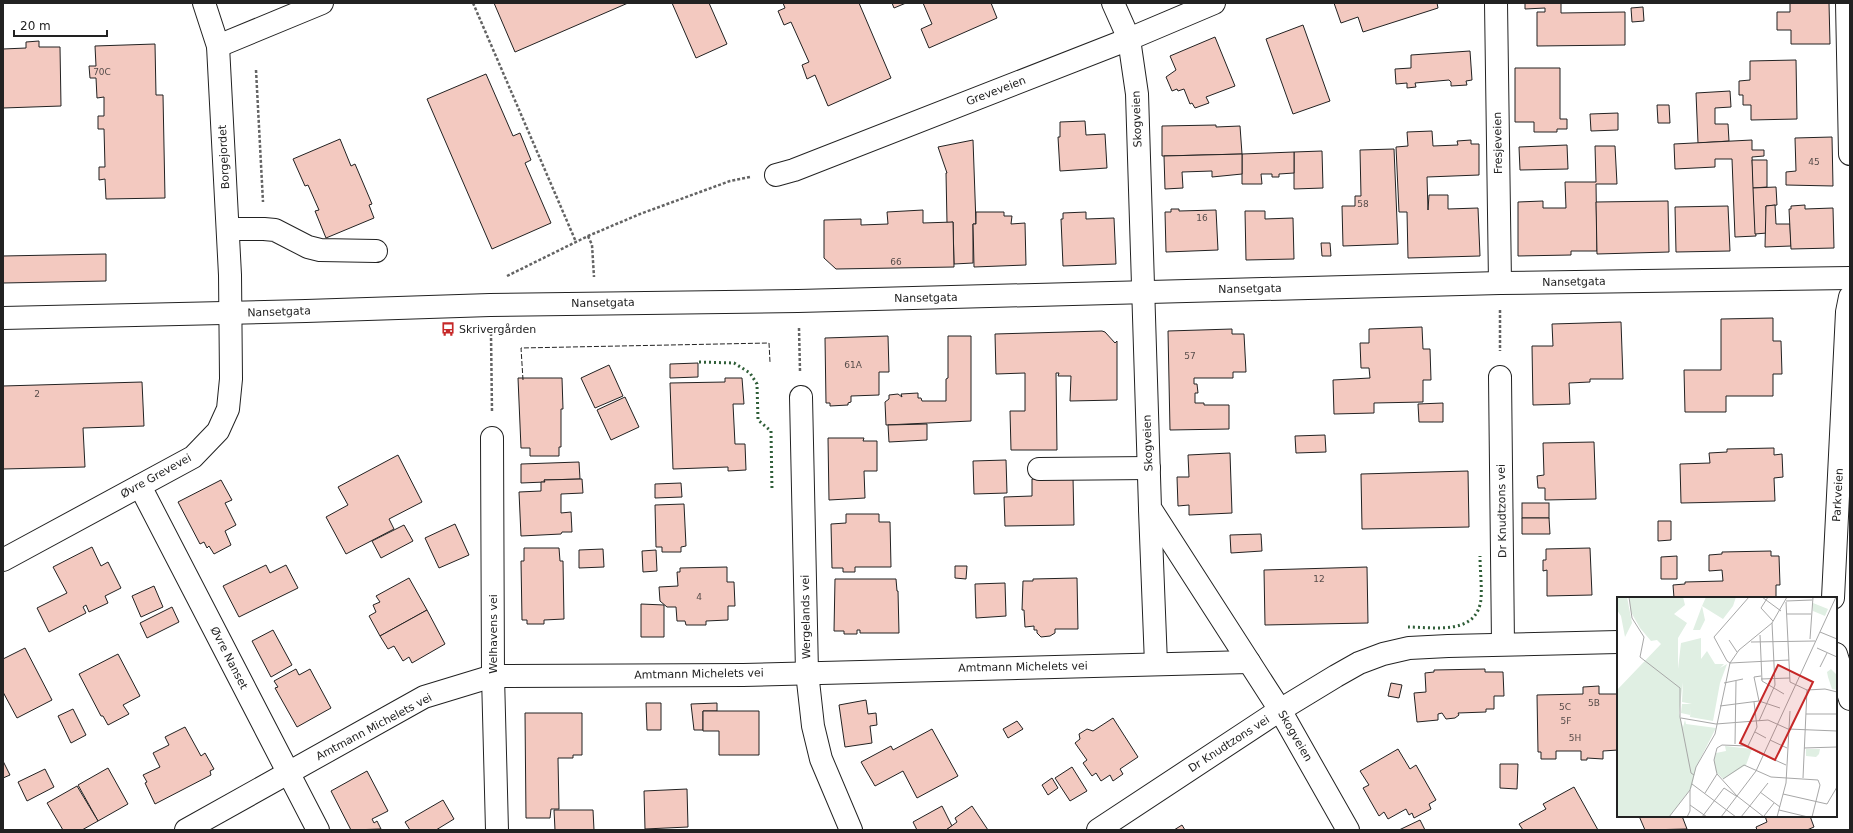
<svg xmlns="http://www.w3.org/2000/svg" width="1853" height="833" viewBox="0 0 1853 833" font-family="'DejaVu Sans',sans-serif">
	<style>
		.building { fill: #f3c9c0; stroke: #222 }
		.lines { fill: none; stroke-linecap: round; stroke-linejoin: round }
		.minor-casing { stroke: #222; stroke-width: 24 }
		.major-casing { stroke: #222; stroke-width: 24 }
		.path { stroke: #646464; stroke-width: 2.5; stroke-dasharray: 3 2; stroke-linecap: butt }
		.minor { stroke: #fff; stroke-width: 22 }
		.major { stroke: #fff; stroke-width: 22 }
		.hedge { stroke: #2f5e38; stroke-width: 3; stroke-dasharray: 2 3; stroke-linecap: butt }
		.fence { stroke: #222; stroke-width: 1; stroke-dasharray: 5 2; stroke-linecap: butt }
		.labels { text-anchor: middle; dominant-baseline: central; stroke-width: 3; stroke-linejoin: round; paint-order: stroke }
		.number-label { font-size: 9px; fill: #564c4a }
		.street-label { font-size: 11px; fill: #222; stroke: #fff }
		.poi-label { font-size: 11px; fill: #222; stroke: #fff; text-anchor: start }
		.inset-road { fill: none; stroke: #a7a7a7; stroke-width: 1 }
		.view { fill: #c62828; fill-opacity: 0.15; stroke: #c62828; stroke-width: 2 }
		.inset-edge { fill: none; stroke: #222; stroke-width: 2 }
	</style>
	<rect width="100%" height="100%" fill="#fff"/>
	<!-- building -->
	<g class="building">
		<path d="M494,3H628L515,52Z"/>
		<path d="M672,3H709L727,44L696,58Z"/>
		<path d="M783,3H859L891,78L828,106L815,75L807,79L802,65L809,62L791,22L784,25L778,11L785,8Z"/>
		<path d="M892,3H906L894,8Z"/>
		<path d="M923,3H991L997,18L929,48L921,29L932,24Z"/>
		<path d="M1334,3H1437L1438,8L1363,32L1358,17L1341,23Z"/>
		<path d="M1525,3H1561V13L1625,12V45L1537,46V12H1545V8L1525,9Z"/>
		<path d="M1790,3H1829L1830,44H1791V30H1777V12H1790Z"/>
		<path d="M1643,7L1644,21L1632,22L1631,8Z"/>
		<path d="M1303,25L1330,101L1293,114L1266,39Z"/>
		<path d="M1215,37L1235,86L1206,97L1209,103L1195,108L1192,103L1190,104L1184,89L1178,91L1177,89L1172,91L1166,77L1176,70L1170,56Z"/>
		<path d="M39,41V47H60L61,106L3,108V49L26,48V42Z"/>
		<path d="M155,44L156,95H163L165,198L106,199L105,179L99,180V167H105L104,129H98V116H104V97L97,98L96,78H90L89,66H96L95,46Z"/>
		<path d="M1470,51L1472,80L1466,81L1467,85L1451,86V82L1449,80L1415,83L1416,87L1407,88V83L1396,84L1395,69L1411,68V55Z"/>
		<path d="M1796,60L1797,119L1751,120V105H1743V95H1739V81L1750,80V61Z"/>
		<path d="M1515,68H1560V119H1567V129H1557V132H1534V122H1515Z"/>
		<path d="M486,74L513,136L520,133L531,160L525,163L551,223L492,249L427,99Z"/>
		<path d="M1730,91L1731,107L1715,108V124H1728L1729,141L1698,143L1696,93Z"/>
		<path d="M1657,105H1669L1670,123H1658Z"/>
		<path d="M1618,113V130L1591,131L1590,114Z"/>
		<path d="M1085,121L1086,135L1105,134L1107,168L1060,171L1058,137H1060V122Z"/>
		<path d="M1216,125V127L1240,126L1242,154L1162,156V126Z"/>
		<path d="M1432,131L1433,146L1458,145L1457,141L1471,140V144H1479V175L1427,177L1428,210L1429,195H1448V209L1478,208L1480,256L1408,258L1407,212H1399L1396,147L1408,146L1407,132Z"/>
		<path d="M1832,137L1833,186L1786,185V172L1796,171L1795,138Z"/>
		<path d="M340,139L351,166L355,164L372,204L369,205L374,218L326,238L315,211L319,210L308,185L305,186L293,159Z"/>
		<path d="M973,140L976,224H973V263L954,264L953,222L947,223L946,173H947L938,147Z"/>
		<path d="M1752,140V150H1764V156L1752,157L1756,236L1735,237L1732,159H1715V167L1675,169L1674,144Z"/>
		<path d="M1567,145L1568,169L1520,170L1519,147Z"/>
		<path d="M1595,146H1615L1617,184H1596L1597,251H1571V255L1518,256V202L1543,201V208H1566L1565,182H1596Z"/>
		<path d="M1394,149L1398,244L1343,246L1342,206H1355V196H1361L1360,150Z"/>
		<path d="M1322,151L1323,188L1294,189V152Z"/>
		<path d="M1294,152V173L1279,174V177H1272V174H1261L1262,184H1242V154Z"/>
		<path d="M1242,154V174L1212,177V171L1182,172L1183,188L1165,189L1164,156Z"/>
		<path d="M1752,160H1767V187L1753,188Z"/>
		<path d="M1776,187L1777,205L1766,206L1767,233L1755,234L1753,188Z"/>
		<path d="M1668,201L1669,252L1597,254L1596,202Z"/>
		<path d="M1775,205L1776,224H1790L1791,246L1765,247L1766,206Z"/>
		<path d="M1805,205V209L1833,208L1834,248L1791,249L1789,209H1791V206Z"/>
		<path d="M1728,206L1730,251L1676,252L1675,207Z"/>
		<path d="M1171,209H1179V211L1216,210L1218,250L1166,252L1165,212H1171Z"/>
		<path d="M923,210V223L953,222L954,267L836,269L824,258V220L861,219V225L888,224L887,212Z"/>
		<path d="M1245,211H1265V219L1293,218L1294,259L1246,260Z"/>
		<path d="M976,212H1004V216H1012L1011,224L1025,223L1026,265L974,267L973,224H976Z"/>
		<path d="M1086,212V219L1114,218L1116,264L1063,266L1061,219H1063V213Z"/>
		<path d="M1321,243H1330L1331,256H1322Z"/>
		<path d="M106,254V281L3,283V256Z"/>
		<path d="M1773,318V341H1781L1782,374H1773V396H1726V412H1685L1684,370H1721V319Z"/>
		<path d="M1621,322L1623,379H1590V382L1569,383L1570,404L1533,405L1532,346H1553L1552,324Z"/>
		<path d="M1422,327L1423,349H1430L1431,380H1423V402L1374,403V413L1334,414L1333,380L1370,378L1369,368H1361L1360,343H1369V329Z"/>
		<path d="M1232,329V334H1244L1246,372H1233V378H1194V384H1197L1198,393H1195V403H1204V405H1229V429L1170,430L1168,331Z"/>
		<path d="M1102,331L1105,332L1115,343L1117,341V400L1070,401L1071,376H1058L1059,373H1056L1057,450H1011L1010,411H1025V373L996,374L995,334Z"/>
		<path d="M888,336L889,372H879V395L851,396V402L848,403V405L830,406V403H826L825,338Z"/>
		<path d="M948,336H971V421L886,425L885,402L889,399V395L898,394L902,397L901,394L918,393V398H921L922,401H946V379L948,378Z"/>
		<path d="M698,363V377L670,378V364Z"/>
		<path d="M609,365L623,396L595,408L581,378Z"/>
		<path d="M518,378H562L563,409H561V447H559V456H530V448H521Z"/>
		<path d="M725,378H742L744,404H733L735,444H745L746,470L728,471V467L673,469L670,383L725,382Z"/>
		<path d="M142,382L144,426L83,428L85,467L3,469V386Z"/>
		<path d="M625,397L639,427L611,440L597,410Z"/>
		<path d="M1443,403V422H1419L1418,404Z"/>
		<path d="M927,424V440L889,442L888,425Z"/>
		<path d="M1325,435L1326,452L1296,453L1295,436Z"/>
		<path d="M828,438H864L863,441H877V471H864L865,498L829,500Z"/>
		<path d="M1594,442L1596,499L1545,500V488H1538L1537,476L1544,475L1543,443Z"/>
		<path d="M1774,448V455L1782,454L1783,477L1774,478L1775,501L1681,503L1680,464L1710,463L1709,453L1727,452V449Z"/>
		<path d="M1230,453L1232,513L1189,515V505L1178,506L1177,477H1189L1188,455Z"/>
		<path d="M398,455L422,502L389,519L394,529L346,554L326,517L348,505L338,487Z"/>
		<path d="M1006,460L1007,493L974,494L973,461Z"/>
		<path d="M579,462L580,479L544,480L545,482L521,483V464Z"/>
		<path d="M1468,471L1469,527L1362,529L1361,474Z"/>
		<path d="M1073,477L1074,525L1005,526L1004,497L1032,496V479Z"/>
		<path d="M582,479L583,493L561,494V513L571,512L572,532H562L561,534L521,536L519,492L541,491V482H545L544,480Z"/>
		<path d="M221,480L232,500L225,503L236,525L225,531L231,545L214,554L209,546L207,548L204,542L200,544L178,502Z"/>
		<path d="M681,483L682,497L655,498V484Z"/>
		<rect x="1522" y="503" width="27" height="15"/>
		<path d="M684,504L686,546L681,547V552H662V547H656L655,505Z"/>
		<path d="M846,514H879V522H890L891,567H855V572H843V568H832L831,524L846,523Z"/>
		<path d="M1522,518H1549L1550,534H1522Z"/>
		<path d="M1658,521H1671V540L1658,541Z"/>
		<path d="M455,524L469,555L439,568L425,538Z"/>
		<path d="M404,525L413,541L381,558L372,541Z"/>
		<path d="M1261,534L1262,551L1231,553L1230,535Z"/>
		<path d="M92,547L101,566L108,562L121,588L105,596L108,603L89,612L86,605L83,607L86,613L49,632L37,608L67,593L53,567Z"/>
		<path d="M524,548H559L560,561H563L564,619L544,620V624H527V620H522L521,561H524Z"/>
		<path d="M1590,548L1592,595L1547,596V570L1543,571V560H1546V549Z"/>
		<path d="M603,549L604,567L579,568V550Z"/>
		<path d="M656,550L657,571L643,572L642,551Z"/>
		<path d="M1771,551V556H1779L1780,585H1776V598H1674L1673,585L1685,584V582L1723,581L1722,570L1709,571V555L1722,554V552Z"/>
		<path d="M1677,556V579H1661V557Z"/>
		<path d="M266,565L270,573L286,565L298,588L239,617L223,586Z"/>
		<path d="M955,566H967L966,579L955,578Z"/>
		<path d="M727,567V582H734L735,606H728V620L706,621V625H686L685,621H677L676,607H667L660,601L659,587L678,586L677,572H680V568Z"/>
		<path d="M1367,567L1368,623L1265,625L1264,570Z"/>
		<path d="M409,578L427,610L380,636L369,616L376,612L373,605L380,602L376,596Z"/>
		<path d="M1077,578L1078,629H1055V633L1050,636L1041,637L1037,633V630H1034V626L1025,627L1024,610H1022L1023,581H1033V579Z"/>
		<path d="M835,579H896L897,591H898L899,633H860V630H857V634H844V631H834Z"/>
		<path d="M1005,583L1006,616L976,618L975,584Z"/>
		<path d="M154,586L163,607L141,617L132,596Z"/>
		<path d="M641,604L664,605V637H641Z"/>
		<path d="M172,607L179,622L147,638L140,623Z"/>
		<path d="M427,610L445,644L412,663L409,657L403,661L394,646L388,649L380,636Z"/>
		<path d="M273,630L292,665L271,677L252,641Z"/>
		<path d="M25,648L52,700L17,718L3,692V659Z"/>
		<path d="M118,654L140,696L123,705L129,714L108,725L103,716H101L79,674Z"/>
		<path d="M296,669L299,675L310,669L331,708L297,727L275,688L278,687L274,681Z"/>
		<path d="M1485,669V672H1503L1504,696H1494V709H1486V712L1458,713L1459,715L1455,718L1446,719L1442,713L1438,714V720L1417,722L1414,693L1426,692L1425,673L1434,672V670Z"/>
		<path d="M1391,683L1402,685L1399,698L1388,696Z"/>
		<path d="M1599,686V694H1618V750L1603,751V759L1587,758V760H1581V751H1556V759H1541V752H1538L1537,695L1583,694V687Z"/>
		<path d="M866,700L868,714L876,713L877,725L870,726L872,743L845,747L839,705Z"/>
		<path d="M646,703H661V730H647Z"/>
		<path d="M717,703V711H703V730H694L691,704Z"/>
		<path d="M73,709L86,735L71,743L58,716Z"/>
		<path d="M703,711H759V755H719V731H703Z"/>
		<path d="M525,713H582V755H573V758H558L559,809H551L550,818H526Z"/>
		<path d="M1113,718L1138,757L1120,769L1123,774L1113,781L1110,775L1101,781L1096,773L1092,776L1083,763L1087,760L1075,743L1080,739L1079,734L1087,729L1093,731Z"/>
		<path d="M1017,721L1023,729L1008,738L1003,729Z"/>
		<path d="M185,727L201,756L205,753L214,769L210,771L211,775L155,804L145,783L147,782L143,775L160,767L153,753L169,745L165,737Z"/>
		<path d="M932,729L958,776L917,798L903,771L875,786L861,762L891,746L893,750Z"/>
		<path d="M1398,749L1410,769L1416,765L1436,800L1429,804L1431,809L1414,818L1412,813L1409,815L1406,809L1388,819L1384,812L1379,816L1363,788L1369,785L1360,771Z"/>
		<path d="M3,761L10,775L3,778Z"/>
		<path d="M1500,764H1518L1517,789L1500,788Z"/>
		<path d="M1072,767L1087,791L1070,801L1055,778Z"/>
		<path d="M108,768L128,804L98,821L78,785Z"/>
		<path d="M45,769L54,787L27,801L18,782Z"/>
		<path d="M367,771L388,811L372,819L374,823L377,821L381,829L351,830L331,791Z"/>
		<path d="M1052,778L1058,788L1048,795L1042,785Z"/>
		<path d="M77,786L98,821L82,830H63L47,803Z"/>
		<path d="M1574,787L1598,830H1523L1519,824L1546,809L1543,804Z"/>
		<path d="M687,789L688,827L645,829L644,791Z"/>
		<path d="M443,800L454,819L436,830H410L405,822Z"/>
		<path d="M942,806L952,826L946,830H917L913,822Z"/>
		<path d="M972,806L988,830H946L957,822L955,818Z"/>
		<path d="M554,810H593L594,830H555Z"/>
		<path d="M1639,816H1682L1687,829L1645,830Z"/>
		<path d="M1765,816H1810L1814,827L1807,830H1757L1756,827L1767,822Z"/>
		<path d="M1420,820L1425,830H1399Z"/>
		<path d="M1182,825L1185,830H1174Z"/>
	</g>
	<g class="lines">
		<defs>
			<g id="minor">
				<path d="M1113,3L1129,39L1137,94L1150,508L1280,710L1348,830"/>
				<path d="M1496,3L1500,283"/>
				<path d="M1847,3L1850,154"/>
				<path d="M218,46L322,3"/>
				<path d="M776,175L794,170L1129,39L1214,3"/>
				<path d="M228,229H264L275,230L308,247L320,250L376,251"/>
				<path d="M1500,377L1503,644"/>
				<path d="M801,397L807,672L813,726L821,759L851,830"/>
				<path d="M492,438L493,676L497,830"/>
				<path d="M1039,469L1149,468"/>
				<path d="M140,486L318,830"/>
				<path d="M1150,510L1156,664"/>
				<path d="M3,560L193,457L218,431L228,409L231,379L230,275L218,46L204,3"/>
				<path d="M1833,598L1847,312L1850,297"/>
				<path d="M1836,654L1850,699"/>
				<path d="M186,830L424,697L493,676L743,675L1249,662"/>
				<path d="M1098,830L1280,710L1336,676L1359,663L1383,654L1409,648L1448,646L1618,642"/>
			</g>
			<path id="major" d="M3,318L306,311L490,305L798,301L1500,283L1850,278"/>
		</defs>
		<!-- minor casing -->
		<use href="#minor" class="minor-casing"/>
		<!-- major casing -->
		<use href="#major" class="major-casing"/>
		<!-- path -->
		<g class="path">
			<path d="M473,3L576,242"/>
			<path d="M256,70L263,202"/>
			<path d="M588,236L592,245L594,277"/>
			<path d="M507,276L588,236L640,214L730,181L750,177"/>
			<path d="M1500,310V351"/>
			<path d="M799,328L800,371"/>
			<path d="M491,333L492,412"/>
		</g>
		<!-- minor -->
		<use href="#minor" class="minor"/>
		<!-- major -->
		<use href="#major" class="major"/>
		<!-- hedge -->
		<g class="hedge">
			<path d="M699,362L734,363L750,373L757,384L758,420L771,431L772,491"/>
			<path d="M1408,627C1434,627 1477,636 1481,599C1482,585 1480,570 1480,556"/>
		</g>
		<!-- fence -->
		<path class="fence" d="M523,380L521,348L769,343L770,362"/>
	</g>
	<!-- icons -->
	<defs>
		<symbol id="bus-bare" viewBox="-9 -9 18 18"><path d="M-5-6H5V4H4V6H2V4H-2V6H-4V4H-5ZM-3.5-4V0h7V-4ZM-3.5 1.2v1.5H-2V1.2ZM2 1.2v1.5H3.5V1.2Z" fill="#c62828" stroke="#fff" stroke-width="2.5" paint-order="stroke"/></symbol>
	</defs>
	<g fill-rule="evenodd">
		<use href="#bus-bare" x="438" y="319" width="20" height="20"/>
	</g>
	<g class="labels">
		<!-- number labels -->
		<g class="number-label">
			<text x="102" y="72">70C</text>
			<text x="1814" y="162">45</text>
			<text x="1363" y="204">58</text>
			<text x="1202" y="218">16</text>
			<text x="896" y="262">66</text>
			<text x="1190" y="356">57</text>
			<text x="853" y="365">61A</text>
			<text x="37" y="394">2</text>
			<text x="1319" y="579">12</text>
			<text x="699" y="597">4</text>
			<text x="1594" y="703">5B</text>
			<text x="1565" y="707">5C</text>
			<text x="1566" y="721">5F</text>
			<text x="1575" y="738">5H</text>
		</g>
		<!-- street labels -->
		<g class="street-label">
			<text transform="translate(996 91) rotate(-21)">Greveveien</text>
			<text transform="translate(1137 119) rotate(-92)">Skogveien</text>
			<text transform="translate(1498 143) rotate(-91)">Fresjeveien</text>
			<text transform="translate(224 157) rotate(-93)">Borgejordet</text>
			<text transform="translate(1574 282) rotate(-1)">Nansetgata</text>
			<text transform="translate(1250 289) rotate(-1)">Nansetgata</text>
			<text transform="translate(926 298) rotate(-1)">Nansetgata</text>
			<text transform="translate(603 303) rotate(-1)">Nansetgata</text>
			<text transform="translate(279 312) rotate(-2)">Nansetgata</text>
			<text transform="translate(1148 443) rotate(-92)">Skogveien</text>
			<text transform="translate(156 476) rotate(-29)">Øvre Grevevei</text>
			<text transform="translate(1838 495) rotate(-87)">Parkveien</text>
			<text transform="translate(1502 511) rotate(-91)">Dr Knudtzons vei</text>
			<text transform="translate(806 617) rotate(-91)">Wergelands vei</text>
			<text transform="translate(493 634) rotate(-90)">Welhavens vei</text>
			<text transform="translate(229 658) rotate(63)">Øvre Nanset</text>
			<text transform="translate(1023 667) rotate(-1)">Amtmann Michelets vei</text>
			<text transform="translate(699 674) rotate(-1)">Amtmann Michelets vei</text>
			<text transform="translate(374 727) rotate(-28)">Amtmann Michelets vei</text>
			<text transform="translate(1295 736) rotate(60)">Skogveien</text>
			<text transform="translate(1229 744) rotate(-33)">Dr Knudtzons vei</text>
		</g>
		<!-- poi labels -->
		<g class="poi-label">
			<text x="459" y="329">Skrivergården</text>
		</g>
	</g>
	<!-- overview -->
	<g transform="translate(1617 597)">
		<rect width="220" height="220" fill="#fff"/>
		<path d="M0,0H10L15,26L8,40L4,19L0,13ZM12,0H66L68,8L57,17L70,26L61,41V72L67,82L61,72L64,46L84,41V62L90,54L98,67H107L103,71L110,67L103,86L96,124L73,120L74,110L73,118L64,116L65,107H75L65,105L66,85L62,116L66,130L68,123L69,127L99,131L79,170L75,190L52,220H0V93L44,47L40,43L34,44L23,31L14,15ZM89,0H119L116,9L106,22L85,9ZM196,6L211,12L208,19L196,14ZM85,9L88,23L83,33H76ZM214,72L220,78V93L215,92L211,80L210,75ZM108,149L135,152L129,168L106,182L99,175L97,163L99,156L109,154ZM189,152H203L202,157L199,160L189,159Z" fill="#e0efe3"/>
		<path class="inset-road" d="M12,0L15,21L27,40L23,60L63,91V120L74,176L77,178M132,0L97,40L110,64L113,66L172,63M145,0L164,14M151,0L144,11L156,24M169,4L195,3M169,5L173,85L190,93L208,92L220,95M170,17H194M203,35L220,42M143,38L145,84L167,97M193,42L196,0M112,43L120,55M134,45L198,44M200,51L220,60M203,70L210,56M144,82L173,81M107,86L126,82M142,104L137,80L144,79M103,109L142,104L163,111M189,117H219M64,121L99,127L151,123L171,132L220,134M142,124L158,88L155,26M138,135L149,141M153,143L170,151M118,147L119,84M131,149L140,130L137,105M187,151L220,150M149,159L169,168M186,181L190,93M106,182L127,168L154,180L201,183L203,188L195,220M75,187L119,220M143,195L163,210M88,196L100,177M166,197L210,207L220,190M120,199L100,177L97,163L100,151L105,148L130,149L146,158M120,199L147,220M73,208L90,220M162,213L191,220M147,219L157,206M52,220L73,193L79,170L98,137L113,66L122,53L155,26L170,0M70,220L73,214V193M85,220L107,191L119,199M104,220L139,174L219,0M124,220L151,186M160,220L169,186L173,114"/>
		<path class="view" d="M161,68L196,85L158,163L123,146Z"/>
		<rect width="220" height="220" class="inset-edge"/>
	</g>
	<!-- border -->
	<rect width="1853" height="833" fill="none" stroke="#222222" stroke-width="8"/>
	<!-- scale -->
	<path d="M14 30v6h93v-6" fill="none" stroke="#222222" stroke-width="2"/>
	<text x="20" y="30" font-size="12" fill="#222222" stroke="#ffffff" stroke-width="3" paint-order="stroke">20 m</text>
</svg>
